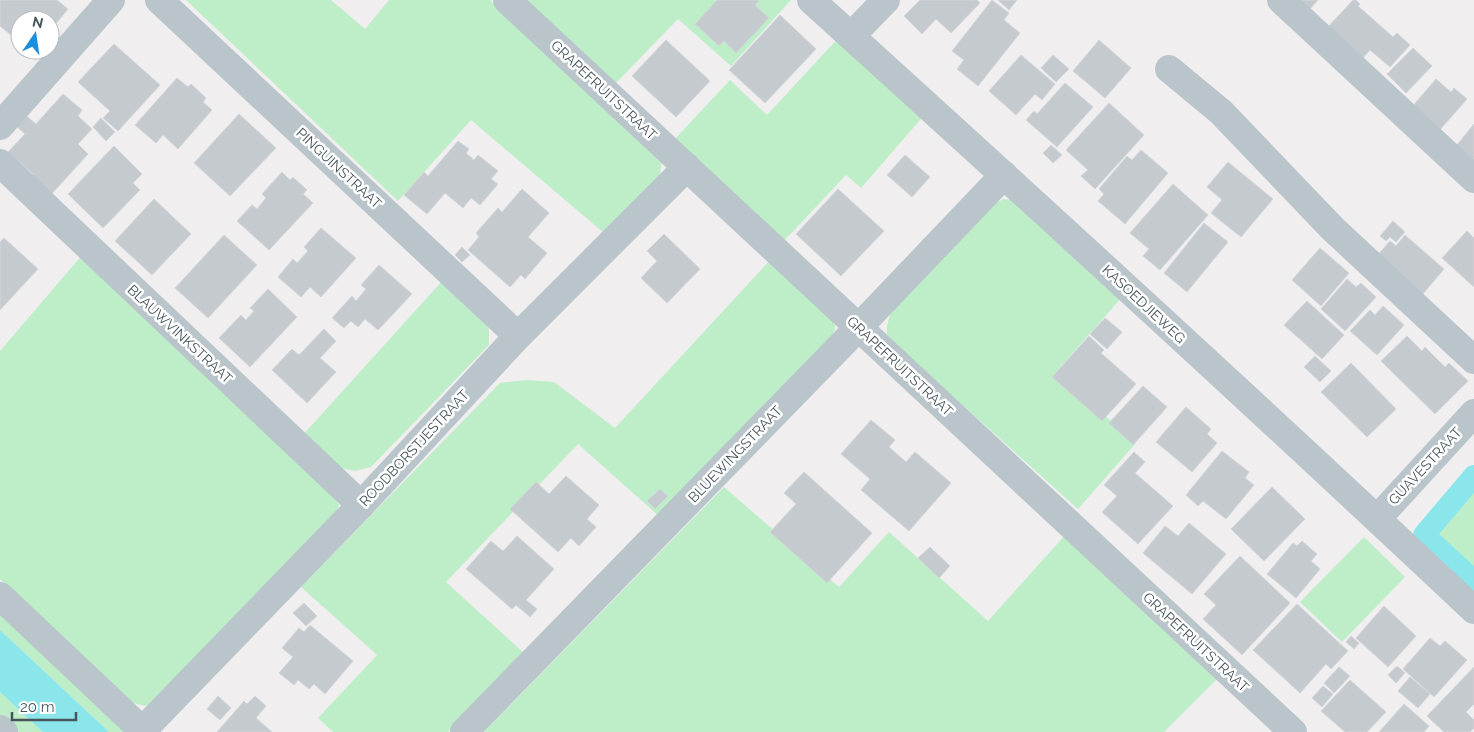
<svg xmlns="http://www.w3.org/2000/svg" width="1474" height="732" viewBox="0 0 1474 732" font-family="Raleway,sans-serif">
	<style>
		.green { fill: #bdeec8 }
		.water { fill: #8ae6eb }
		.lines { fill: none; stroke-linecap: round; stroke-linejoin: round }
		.canal { stroke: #8ae6eb; stroke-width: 22 }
		.building { fill: #c5cace; stroke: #d2d6da }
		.minor { stroke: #bac5cb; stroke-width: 28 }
		.labels { text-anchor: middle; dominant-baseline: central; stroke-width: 5; stroke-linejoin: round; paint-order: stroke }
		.street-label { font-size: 14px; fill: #47555b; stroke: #fff }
	</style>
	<rect width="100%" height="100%" fill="#f1eeef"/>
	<!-- green -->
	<g class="green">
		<path d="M186,0H331L365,29L389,0H490L652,146L662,161L659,180L604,233L471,120L398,201Z"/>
		<path d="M524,0H791L731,66L678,19L614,85Z"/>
		<path d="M841,35L926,113L861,188L846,175L783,242L673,141L730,80L767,115Z"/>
		<path d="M1004,199L1014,200L1122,297L1056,372L1136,443L1078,509L887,337V326L890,314L995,203Z"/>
		<path d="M83,254L329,488L339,505L335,518L161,700L145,706L130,702L0,579V351Z"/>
		<path d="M772,258L832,311L835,327L833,341L660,517L578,444L446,582L524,653L448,732H333L318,718L377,655L301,587L500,383L526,380L554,382L615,428Z"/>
		<path d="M444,279L486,316L489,331V345L371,467L355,471L337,467L301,437Z"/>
		<path d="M1474,476V581L1424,535Z"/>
		<path d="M724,487L839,587L889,532L988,621L1067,533L1223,673L1164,732H484Z"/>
		<path d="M1364,537L1405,577L1342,642L1300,602Z"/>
		<path d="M0,606L135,732H109L0,630Z"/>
		<path d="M0,692L43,732H17L0,716Z"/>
	</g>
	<!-- water -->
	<path class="water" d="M0,630L109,732H43L0,692Z"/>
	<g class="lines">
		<!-- canal -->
		<path class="canal" d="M1474,476L1424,535L1474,581"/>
	</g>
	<!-- building -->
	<g class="building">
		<path d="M0,0H57L68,9L54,26L50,22V20H47L40,14L35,20H20V25L11,35L0,26Z"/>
		<path d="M717,0H758L759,1L755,5L769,18L736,53L724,41L719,46L695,24Z"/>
		<path d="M920,0H977L980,3L951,33L936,19L922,34L904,16Z"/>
		<path d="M992,0L1009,13L1004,20L1020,33L978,86L957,69L964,60L952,51Z"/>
		<path d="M998,0H1017L1009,10Z"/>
		<path d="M1298,0H1318L1309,10Z"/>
		<path d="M1353,0H1356L1360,4L1358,6L1393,37L1397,33L1410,45L1390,67L1370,50L1362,59L1327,28Z"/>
		<path d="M780,15L816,49L765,103L729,70Z"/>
		<path d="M666,40L710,81L676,117L632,76Z"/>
		<path d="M1099,40L1131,68L1105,98L1073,71Z"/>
		<path d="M114,44L160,85L118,131L103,118L110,111L78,82Z"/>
		<path d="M1413,48L1432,66L1406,93L1387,74Z"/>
		<path d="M1021,55L1055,84L1042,100L1035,94L1016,115L989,91Z"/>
		<path d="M1053,55L1069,69L1056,82L1041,68Z"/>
		<path d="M177,78L188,87L191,84L206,98L203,102L212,110L178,149L163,135L156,143L135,125Z"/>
		<path d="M1436,79L1451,92L1454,88L1467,99L1438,132L1411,108Z"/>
		<path d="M1065,83L1093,107L1057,147L1026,120L1034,111L1037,114Z"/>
		<path d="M63,94L82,110L78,116L92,129L78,144L88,154L48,198L28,179L33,174L8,152L25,134L13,123L23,113L36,124Z"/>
		<path d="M1109,103L1144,135L1095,189L1081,176L1088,170L1066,150Z"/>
		<path d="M239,114L276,148L230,196L194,163Z"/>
		<path d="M101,118L115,132L106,141L93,127Z"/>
		<path d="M1474,124V161L1456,146Z"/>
		<path d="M458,141L469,149L466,153L474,160L478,155L498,171L491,179L498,184L480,205L471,198L463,208L445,193L427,214L404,195L424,172L428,176Z"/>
		<path d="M1051,145L1062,155L1053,163L1043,153Z"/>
		<path d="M114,146L142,174L133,183L140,190L103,228L68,194Z"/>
		<path d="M1141,150L1168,173L1125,224L1098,201L1104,194L1099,189L1127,156L1132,160Z"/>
		<path d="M905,155L930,177L912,197L887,175Z"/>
		<path d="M1228,162L1273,199L1241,237L1211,213L1222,200L1207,187Z"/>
		<path d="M282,172L290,180L293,177L307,190L303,194L313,203L269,250L237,221L252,205L257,209L266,198L262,194Z"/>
		<path d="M1173,184L1208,215L1160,270L1143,256L1149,249L1130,233Z"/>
		<path d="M522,189L549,213L528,237L547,253L525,279L521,275L510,287L468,250L479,237L476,233L498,208L502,212Z"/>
		<path d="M838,189L884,231L841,276L796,234Z"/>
		<path d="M154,199L191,234L152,275L115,241Z"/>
		<path d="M1393,221L1405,232L1396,242L1390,237L1386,241L1380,236Z"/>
		<path d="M1204,223L1228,242L1187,292L1164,273Z"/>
		<path d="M321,228L356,258L321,297L310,287L301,297L278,277L293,259L297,263L308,251L304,247Z"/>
		<path d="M1467,231L1474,238V287L1442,258Z"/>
		<path d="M664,234L700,269L667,303L641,278L657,261L647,251Z"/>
		<path d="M224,235L257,265L208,318L175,288Z"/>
		<path d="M1405,235L1444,269L1417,301L1375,258L1390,241L1396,246Z"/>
		<path d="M4,238L38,269L0,310V242Z"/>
		<path d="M462,247L470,255L462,262L455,255Z"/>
		<path d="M1320,248L1349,273L1321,306L1292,280Z"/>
		<path d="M379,265L412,294L378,330L365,319L358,327L351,321L344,328L332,318L352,296L356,301L366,289L361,285Z"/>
		<path d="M1347,279L1356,287L1361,283L1376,297L1345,331L1321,309Z"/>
		<path d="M268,289L297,317L250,367L219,338L241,315L246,320L254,311L250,308Z"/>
		<path d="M1307,301L1344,335L1322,359L1284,325Z"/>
		<path d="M1383,306L1404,325L1377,355L1350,331L1370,310L1375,315Z"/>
		<path d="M1105,318L1122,332L1107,349L1090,334Z"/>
		<path d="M324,329L336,341L320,358L336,372L307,403L272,370L292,349L299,355Z"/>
		<path d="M1089,336L1104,350L1101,353L1136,384L1102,421L1052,377Z"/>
		<path d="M1407,336L1422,351L1425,347L1445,367L1449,363L1468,381L1435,414L1381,361Z"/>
		<path d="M1315,356L1331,371L1320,382L1304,367Z"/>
		<path d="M1351,363L1396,409L1367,437L1321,392Z"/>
		<path d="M1143,386L1167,407L1133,445L1109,423Z"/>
		<path d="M1186,407L1211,429L1207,434L1217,443L1192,472L1156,442Z"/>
		<path d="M871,420L895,440L889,447L906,462L915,452L951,483L909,531L861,490L870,479L841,454Z"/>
		<path d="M1222,451L1249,472L1245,478L1254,485L1226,519L1203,501L1198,506L1186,495Z"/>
		<path d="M1134,452L1145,462L1135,473L1173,506L1138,544L1102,512L1117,496L1104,485Z"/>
		<path d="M804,472L872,533L827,583L770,532L796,504L784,493Z"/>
		<path d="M566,476L599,505L587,519L596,527L579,546L571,538L558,552L510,509L536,482L549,494Z"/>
		<path d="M1272,487L1305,519L1264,561L1231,529Z"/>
		<path d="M660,489L668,496L655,509L647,501Z"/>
		<path d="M1189,523L1226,554L1192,594L1143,553L1165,526L1178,536Z"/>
		<path d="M517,536L554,569L526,600L537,609L530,617L516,605L512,609L466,569L491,541L503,551Z"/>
		<path d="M1302,541L1317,554L1311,561L1320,569L1296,598L1267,574L1293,543L1297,546Z"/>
		<path d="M930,547L950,566L939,578L918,558Z"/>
		<path d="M1240,556L1290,603L1242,655L1203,619L1216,605L1204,594Z"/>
		<path d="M304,603L317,616L306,626L293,613Z"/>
		<path d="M1297,604L1348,651L1331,669L1326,664L1300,693L1253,650Z"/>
		<path d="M1384,606L1416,636L1388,667L1356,638Z"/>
		<path d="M310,625L353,661L325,694L314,684L309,689L298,680L294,685L279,673L293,657L282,648L299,628L304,632Z"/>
		<path d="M1351,636L1359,643L1354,649L1346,642Z"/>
		<path d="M1430,638L1440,646L1445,641L1467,660L1434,697L1403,669Z"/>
		<path d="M1397,666L1405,673L1396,683L1388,675Z"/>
		<path d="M1339,667L1350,676L1334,693L1324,683Z"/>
		<path d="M1474,667V704L1466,712L1474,720V728L1470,732H1444L1427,716Z"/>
		<path d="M1410,677L1430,694L1418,708L1398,691Z"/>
		<path d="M1350,680L1386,712L1367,732H1345L1321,711Z"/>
		<path d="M1323,686L1333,694L1322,707L1312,698Z"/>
		<path d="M218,696L231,708L220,720L207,709Z"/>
		<path d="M255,696L266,706L256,718L272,732H217L244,701L247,704Z"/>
		<path d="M1404,704L1429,726L1424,732H1379Z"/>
	</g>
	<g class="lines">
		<!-- minor -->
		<g class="minor">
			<path d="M159,0L518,336"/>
			<path d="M507,0L1293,732"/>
			<path d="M811,0C1034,202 1255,404 1474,610"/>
			<path d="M1281,0L1474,179"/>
			<path d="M851,36L886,0"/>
			<path d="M1169,69L1221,112L1333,229L1474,360"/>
			<path d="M0,126L111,0"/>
			<path d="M0,163L361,505"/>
			<path d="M1377,519L1474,413"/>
			<path d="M0,596L144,732"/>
			<path d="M0,729L4,732"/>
			<path d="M142,731L361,505L518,336L687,167"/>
			<path d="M464,732L858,328L1004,175"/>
		</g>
	</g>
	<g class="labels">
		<!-- street labels -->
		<g class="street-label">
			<text transform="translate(604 90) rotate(43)">GRAPEFRUITSTRAAT</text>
			<text transform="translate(339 168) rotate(43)">PINGUINSTRAAT</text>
			<text transform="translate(1144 304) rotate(43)">KASOEDJIEWEG</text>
			<text transform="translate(180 334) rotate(43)">BLAUWVINKSTRAAT</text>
			<text transform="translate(900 366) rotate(43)">GRAPEFRUITSTRAAT</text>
			<text transform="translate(414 448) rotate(-47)">ROODBORSTJESTRAAT</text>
			<text transform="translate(735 454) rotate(-46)">BLUEWINGSTRAAT</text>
			<text transform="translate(1425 466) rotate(-47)">GUAVESTRAAT</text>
			<text transform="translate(1196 642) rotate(43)">GRAPEFRUITSTRAAT</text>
		</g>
	</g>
	<!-- north arrow -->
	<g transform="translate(35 35) rotate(13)"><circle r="24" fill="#ffffff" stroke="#b5bbbd"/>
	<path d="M0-4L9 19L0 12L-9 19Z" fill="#1b8fde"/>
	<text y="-8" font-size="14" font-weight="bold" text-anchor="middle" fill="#47555b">N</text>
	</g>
	<!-- scale -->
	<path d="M12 712v8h64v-8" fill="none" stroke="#47555b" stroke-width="2.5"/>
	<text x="20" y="712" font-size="15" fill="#47555b" stroke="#ffffff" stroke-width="4" paint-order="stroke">20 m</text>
</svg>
